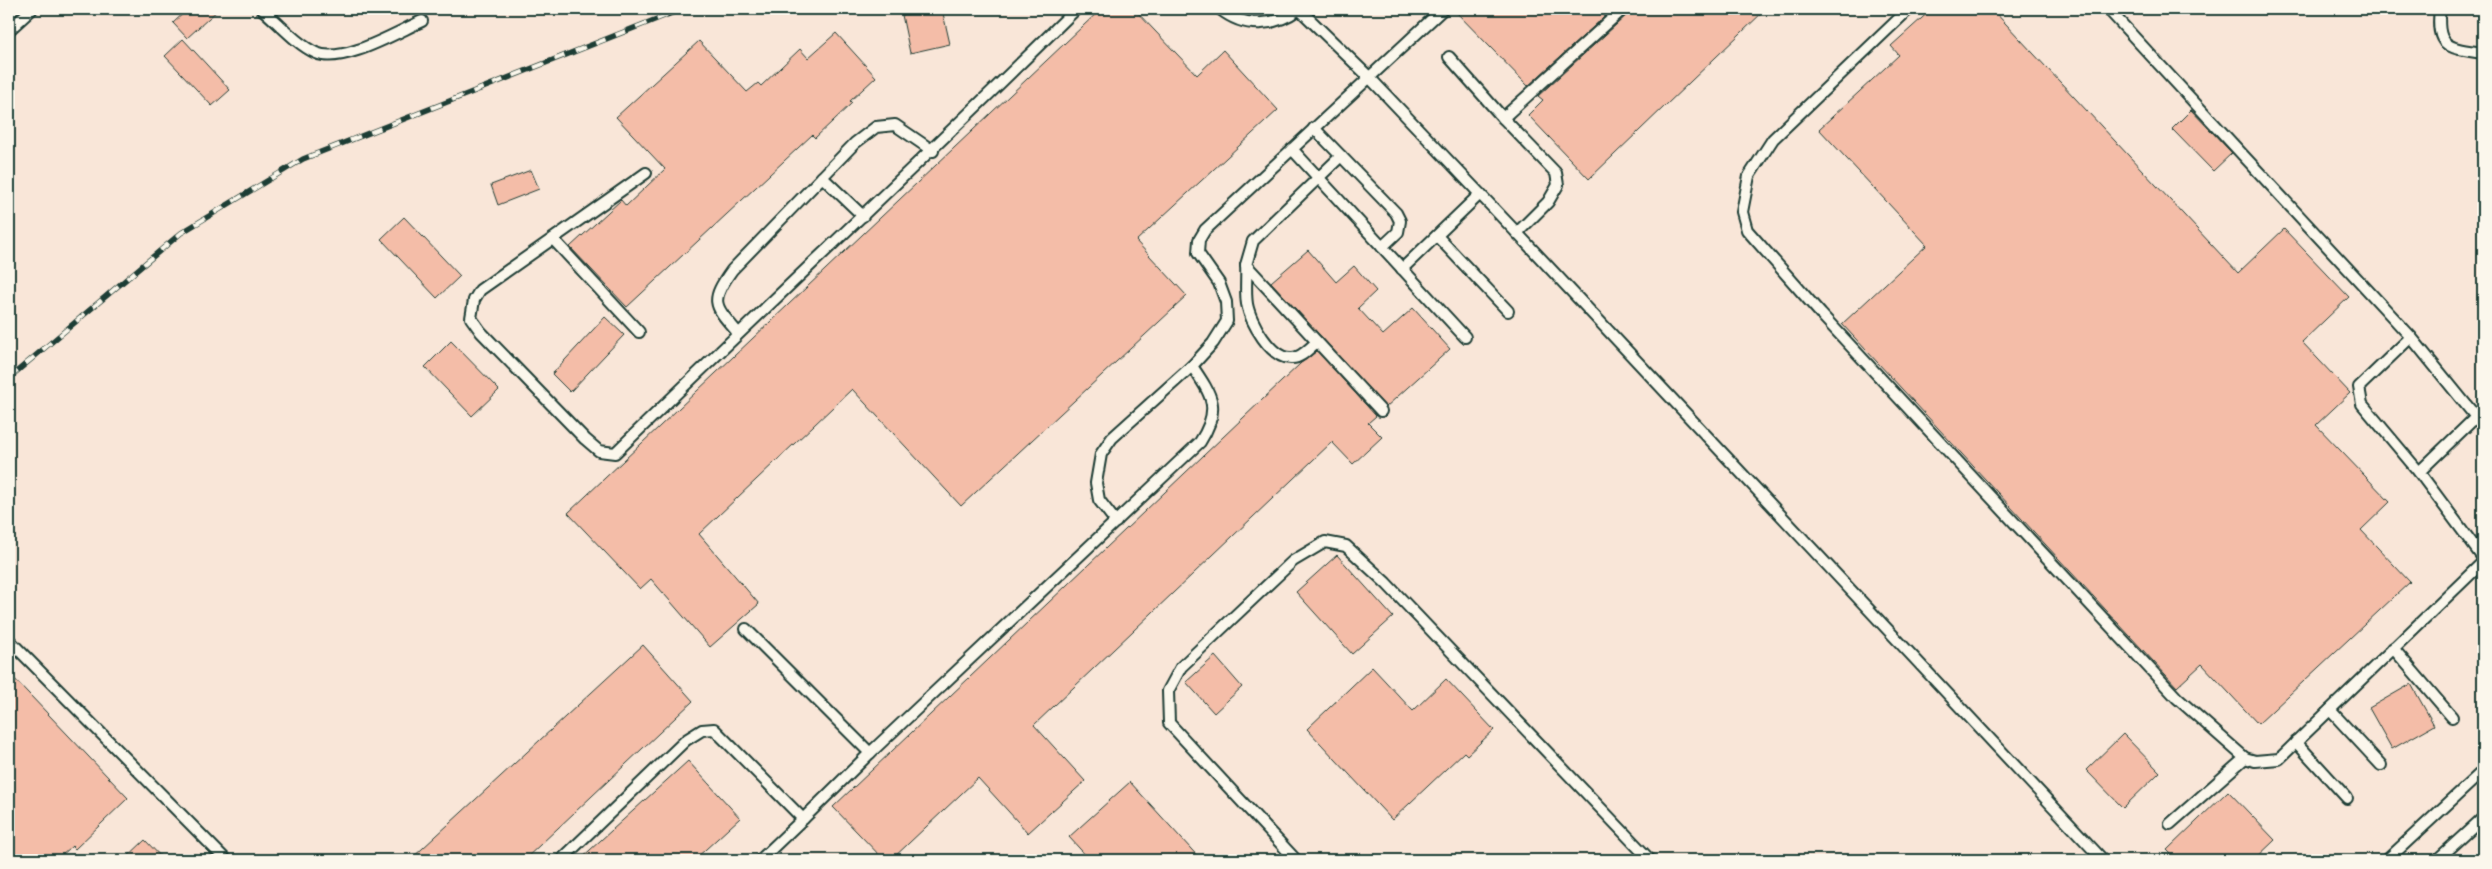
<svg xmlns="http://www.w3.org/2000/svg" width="2492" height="869" viewBox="0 0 2492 869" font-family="Mali,sans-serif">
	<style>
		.built { fill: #f9e6d8 }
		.building { fill: #f4bda8; stroke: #1f3d34 }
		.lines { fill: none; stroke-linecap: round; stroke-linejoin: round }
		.lane-casing { stroke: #1f3d34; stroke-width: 14 }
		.lane { stroke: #fbf7ec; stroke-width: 10 }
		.rail-casing { stroke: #1f3d34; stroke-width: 5.5 }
		.rail { stroke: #fbf7ec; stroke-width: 4; stroke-dasharray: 11; stroke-linecap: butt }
	</style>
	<rect width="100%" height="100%" fill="#fbf7ec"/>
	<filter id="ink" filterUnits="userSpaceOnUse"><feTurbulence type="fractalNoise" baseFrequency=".02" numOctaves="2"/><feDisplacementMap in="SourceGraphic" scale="10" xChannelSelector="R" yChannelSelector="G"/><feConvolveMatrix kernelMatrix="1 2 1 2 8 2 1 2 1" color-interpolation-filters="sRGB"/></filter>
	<g filter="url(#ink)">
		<!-- built -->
		<rect class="built" x="9" y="9" width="2474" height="851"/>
		<!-- building -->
		<g class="building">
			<path d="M188,9H219L187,38L173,23Z"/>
			<path d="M929,9H942L950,44L910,53L902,15Z"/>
			<path d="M1101,9H1134L1197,75L1223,50L1278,110L1136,241L1187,296L961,506L852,389L699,534L759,604L710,647L651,579L640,589L568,513Z"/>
			<path d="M1453,9H1613L1528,86Z"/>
			<path d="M1630,9H1766L1589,179L1528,115L1543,100L1538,96L1628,14Z"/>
			<path d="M1932,9H1992L2238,273L2284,229L2349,297L2302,342L2350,393L2316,425L2390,502L2361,530L2410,582L2258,724L2202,664L2177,687L1842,324L1927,245L1819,129L1899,55L1891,46Z"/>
			<path d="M836,33L876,77L850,101L852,103L815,138L812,135L627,307L570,247L621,200L626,206L665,169L616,117L699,41L747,92L758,83L761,86L800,49L808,58Z"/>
			<path d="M183,39L230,90L212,106L165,56Z"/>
			<path d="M2191,110L2232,153L2213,171L2172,129Z"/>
			<path d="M531,170L539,189L498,205L491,185Z"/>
			<path d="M404,217L460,276L437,298L381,239Z"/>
			<path d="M1308,250L1336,282L1354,266L1376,291L1358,308L1383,335L1413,308L1450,349L1386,407L1271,282Z"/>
			<path d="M605,317L624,335L570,392L552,374Z"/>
			<path d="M451,341L499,390L472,416L425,367Z"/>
			<path d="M1317,351L1376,416L1368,423L1382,437L1353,464L1332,442L1034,725L1085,781L1028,833L978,778L891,860H884L833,807L1301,363Z"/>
			<path d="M1337,555L1393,617L1352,654L1296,592Z"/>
			<path d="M643,645L693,701L524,860H410Z"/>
			<path d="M1215,656L1242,687L1214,713L1186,682Z"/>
			<path d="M1372,667L1413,711L1446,679L1494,730L1467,755L1464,752L1392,820L1307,729Z"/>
			<path d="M9,673L128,798L75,849L72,846L57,860H9Z"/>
			<path d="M2411,684L2434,725L2392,749L2369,708Z"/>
			<path d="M2123,734L2160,772L2123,808L2086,770Z"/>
			<path d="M688,761L740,818L694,860H579Z"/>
			<path d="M1130,782L1201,860H1090L1069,837Z"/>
			<path d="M2228,791L2275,840L2254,860H2177L2167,850Z"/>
			<path d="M145,840L164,860H124Z"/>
		</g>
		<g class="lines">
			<defs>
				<g id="lane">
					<path d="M262,9C279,23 296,44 316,53C342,65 397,32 422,21"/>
					<path d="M1220,9C1245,29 1274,27 1299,9"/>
					<path d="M1299,9L1369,77L1517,233L2103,860"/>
					<path d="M1909,9L1773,139L1749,176L1742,212L1747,230L1821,314L2177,698L2245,758L2255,761L2279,759L2483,562"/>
					<path d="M2108,9L2411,337L2476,417L2419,472"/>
					<path d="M2440,9C2435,49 2450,48 2483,53"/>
					<path d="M9,30L32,9"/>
					<path d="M1449,57L1503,118L1556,173L1558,185L1548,202L1517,233"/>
					<path d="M1503,118L1623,9"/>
					<path d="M1314,128L1396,213L1400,221L1398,232L1382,247"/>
					<path d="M1292,149L1465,337"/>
					<path d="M1341,156L1253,241L1246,265L1381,411"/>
					<path d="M646,173L480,290L474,300L471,318L481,332L585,439L599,451L615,453C768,304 924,159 1076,9"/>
					<path d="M822,177L863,216"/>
					<path d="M1437,236L1508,311"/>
					<path d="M553,239L639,332"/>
					<path d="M1246,265C1247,278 1245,291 1247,304C1250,321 1271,360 1292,358C1302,358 1310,347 1317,342"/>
					<path d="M1402,269L1480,194"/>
					<path d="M738,333C714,305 709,302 732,270L855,143L876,127L895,125L933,151"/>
					<path d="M2411,337L2359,387L2362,404L2419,472L2483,558"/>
					<path d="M1116,522L1099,500L1096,483L1101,454L1112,438L1192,366"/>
					<path d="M746,629L870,753L1200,442C1221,409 1213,397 1192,366L1213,343L1227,321L1226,302L1219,283L1198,253L1199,240L1205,230L1443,9"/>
					<path d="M9,640L226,860"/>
					<path d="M2393,648L2452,717"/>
					<path d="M2330,710L2381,765"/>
					<path d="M2296,742L2347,798"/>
					<path d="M803,819L870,753"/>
					<path d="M2170,824L2245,758"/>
					<path d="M561,860L686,740L702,730L714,729L803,819L760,860"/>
					<path d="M1296,860L1169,723L1168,691L1181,667L1293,561L1325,542L1346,546L1386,583L1650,860"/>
					<path d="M2387,860L2483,771"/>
					<path d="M2437,860L2483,818"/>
				</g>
			</defs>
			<!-- lane casing -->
			<use href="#lane" class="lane-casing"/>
			<!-- lane -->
			<use href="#lane" class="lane"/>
			<defs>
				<path id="rail" d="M9,378L181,233L303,159L682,9"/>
			</defs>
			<!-- rail casing -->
			<use href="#rail" class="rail-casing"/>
			<!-- rail -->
			<use href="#rail" class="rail"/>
		</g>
	</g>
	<!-- margin -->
	<rect width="2492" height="869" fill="none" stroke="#fbf7ec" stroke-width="30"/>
	<rect x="15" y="15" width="2462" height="839" fill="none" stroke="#1f3d34" stroke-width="2" filter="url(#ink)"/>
</svg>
